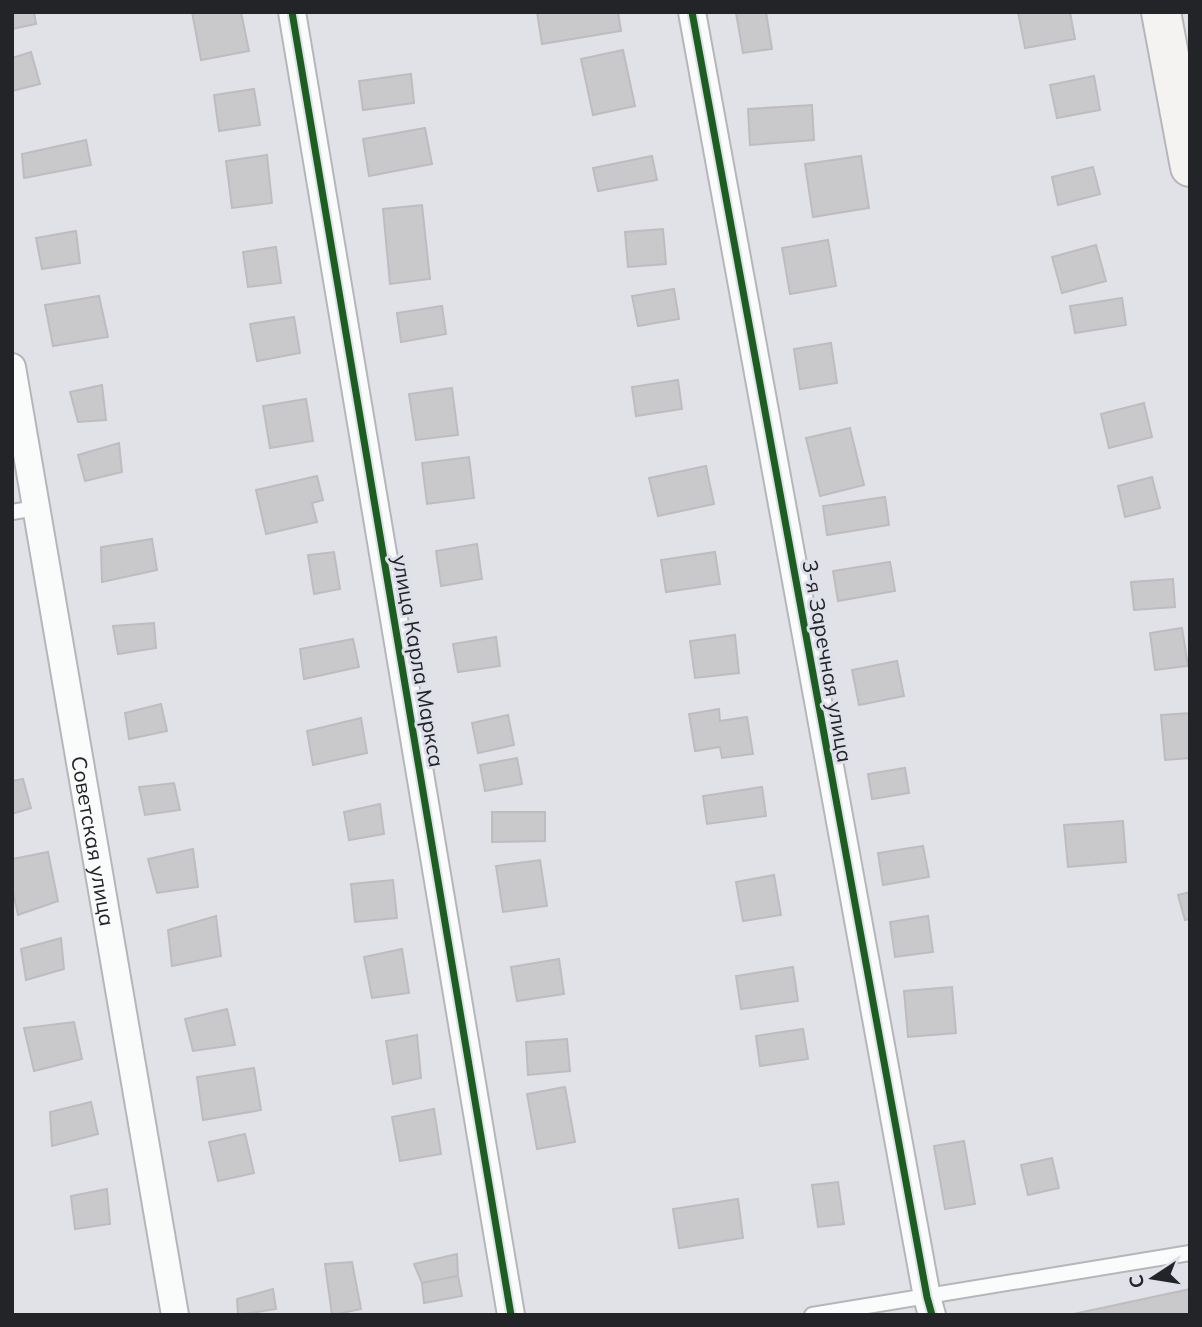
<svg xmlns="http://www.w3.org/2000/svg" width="1202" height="1327" viewBox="0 0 1202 1327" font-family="Mulish,sans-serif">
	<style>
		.building { fill: #c9c8cb; stroke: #bebcbe; stroke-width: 2 }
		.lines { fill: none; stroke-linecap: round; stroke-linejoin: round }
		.lane-casing { stroke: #b6b6ba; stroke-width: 18 }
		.street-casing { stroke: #b6b6ba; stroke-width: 30 }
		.secondary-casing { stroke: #b6b6ba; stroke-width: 42 }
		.lane { stroke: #fafbfb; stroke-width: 14 }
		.street { stroke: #fafbfb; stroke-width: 26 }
		.secondary { stroke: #f5f2f2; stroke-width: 38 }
		.cycleway-casing { stroke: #dee0ea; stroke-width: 11 }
		.cycleway { stroke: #1b5e20; stroke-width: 7 }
		.labels { text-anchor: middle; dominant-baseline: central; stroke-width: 6; stroke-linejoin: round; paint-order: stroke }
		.street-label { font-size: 21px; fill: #232428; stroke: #dee0ea }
	</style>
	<rect width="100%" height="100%" fill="#e1e2e7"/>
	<!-- building -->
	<g class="building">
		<path d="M12,12H34L36,24L12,29Z"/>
		<path d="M192,12H241L249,51L201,60Z"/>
		<path d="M537,12H618L621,31L542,44Z"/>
		<path d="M766,12L772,49L743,53L736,13Z"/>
		<path d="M1018,12H1070L1075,39L1025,48Z"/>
		<path d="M623,50L635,106L593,115L581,59Z"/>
		<path d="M31,52L40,84L12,91V58Z"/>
		<path d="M411,74L414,103L363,110L359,81Z"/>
		<path d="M1094,76L1100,110L1057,118L1050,85Z"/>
		<path d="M254,89L260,125L219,131L214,95Z"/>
		<path d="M812,105L814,140L750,145L748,109Z"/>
		<path d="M425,128L432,164L369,176L363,139Z"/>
		<path d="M86,140L91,165L24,178L22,154Z"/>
		<path d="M267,155L272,203L232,208L226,161Z"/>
		<path d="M652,156L657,180L598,191L593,168Z"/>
		<path d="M861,156L869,208L813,217L805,164Z"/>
		<path d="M1093,167L1100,194L1058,205L1052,177Z"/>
		<path d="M422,205L430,279L390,284L383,209Z"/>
		<path d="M663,229L666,264L628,267L625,232Z"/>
		<path d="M76,231L80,263L42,269L36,238Z"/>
		<path d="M828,240L836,286L790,294L782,248Z"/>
		<path d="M1096,245L1106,281L1062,293L1052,257Z"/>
		<path d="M276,247L281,283L248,287L243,252Z"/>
		<path d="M674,289L679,319L638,326L632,296Z"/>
		<path d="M99,296L108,337L53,346L45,305Z"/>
		<path d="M1122,298L1126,325L1075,333L1070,306Z"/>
		<path d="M442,306L446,334L401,342L397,313Z"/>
		<path d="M294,317L300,353L257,361L250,324Z"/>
		<path d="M831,343L837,383L800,389L794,349Z"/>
		<path d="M678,380L682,409L636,416L632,387Z"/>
		<path d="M102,385L106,420L78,422L70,392Z"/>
		<path d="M452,388L458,435L416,440L409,394Z"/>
		<path d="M306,399L313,441L270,448L263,406Z"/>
		<path d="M1144,403L1152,437L1109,448L1101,414Z"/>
		<path d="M850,428L864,485L820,496L806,438Z"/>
		<path d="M119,443L122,472L85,481L78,455Z"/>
		<path d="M469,457L474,498L427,504L422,463Z"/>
		<path d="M706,466L714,504L658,516L649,478Z"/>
		<path d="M317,476L323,500L312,503L317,522L266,534L256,490Z"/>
		<path d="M1152,477L1160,508L1125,517L1118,486Z"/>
		<path d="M885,497L889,525L827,535L823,506Z"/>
		<path d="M152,539L157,570L102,582L101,547Z"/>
		<path d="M477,544L482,579L441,586L436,551Z"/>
		<path d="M334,552L340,589L314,594L308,555Z"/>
		<path d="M715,552L720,584L666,592L661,560Z"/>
		<path d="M890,562L895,591L838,601L833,571Z"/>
		<path d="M1173,579L1175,607L1134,610L1131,582Z"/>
		<path d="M154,623L156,648L118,654L113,626Z"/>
		<path d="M1182,628L1188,666L1155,670L1150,633Z"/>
		<path d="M735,635L739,673L695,678L690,641Z"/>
		<path d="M496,637L500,666L458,672L453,644Z"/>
		<path d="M353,639L359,667L304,679L300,649Z"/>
		<path d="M897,661L904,696L859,705L852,670Z"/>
		<path d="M161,704L167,731L129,739L125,713Z"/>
		<path d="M719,709L720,721L747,717L753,754L722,758L720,747L695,751L689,714Z"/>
		<path d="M1190,713V758L1165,760L1161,715Z"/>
		<path d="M508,715L514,745L478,753L472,723Z"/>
		<path d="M361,718L367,753L313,765L307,731Z"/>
		<path d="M517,758L522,784L485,791L480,765Z"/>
		<path d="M905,768L909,793L872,799L868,774Z"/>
		<path d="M23,779L31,808L12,814V781Z"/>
		<path d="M174,783L180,810L145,815L139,787Z"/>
		<path d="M762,787L766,816L707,824L703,796Z"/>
		<path d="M380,804L384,834L349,840L344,812Z"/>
		<path d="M492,812H545V841L492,842Z"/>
		<path d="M1123,821L1126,862L1068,867L1064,825Z"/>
		<path d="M923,846L929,877L883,885L878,853Z"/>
		<path d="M193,849L198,887L157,893L148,859Z"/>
		<path d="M48,852L58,901L18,915L12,888V859Z"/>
		<path d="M540,860L547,906L503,912L496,866Z"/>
		<path d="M774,875L781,915L743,921L736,882Z"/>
		<path d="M393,880L397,918L355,922L351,884Z"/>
		<path d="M1190,892V919L1185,920L1178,895Z"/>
		<path d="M216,916L221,956L172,966L168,930Z"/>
		<path d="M928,916L933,952L895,957L890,922Z"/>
		<path d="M61,938L64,969L26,980L21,949Z"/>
		<path d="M402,949L409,993L372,998L364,957Z"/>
		<path d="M559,959L564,994L517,1001L511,967Z"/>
		<path d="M793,967L798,1001L741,1009L736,976Z"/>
		<path d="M952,987L956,1033L908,1037L904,991Z"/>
		<path d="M227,1009L235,1045L193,1051L185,1019Z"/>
		<path d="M74,1022L82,1059L34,1071L24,1028Z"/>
		<path d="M803,1029L808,1059L760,1066L756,1036Z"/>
		<path d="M417,1035L421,1078L393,1084L386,1041Z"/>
		<path d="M567,1039L570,1071L528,1075L526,1042Z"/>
		<path d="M254,1068L261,1110L203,1120L197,1077Z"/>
		<path d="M565,1087L575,1142L537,1149L527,1094Z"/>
		<path d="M91,1102L98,1134L52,1146L50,1112Z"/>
		<path d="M434,1109L441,1154L400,1161L392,1117Z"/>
		<path d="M245,1134L254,1173L218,1181L209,1142Z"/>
		<path d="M964,1141L975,1204L945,1209L934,1146Z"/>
		<path d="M1052,1158L1059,1188L1028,1195L1021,1165Z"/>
		<path d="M838,1182L844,1224L818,1227L812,1185Z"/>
		<path d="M107,1189L110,1224L75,1229L71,1196Z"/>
		<path d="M738,1199L743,1238L679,1248L673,1209Z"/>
		<path d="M457,1254L458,1276L422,1283L414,1264Z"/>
		<path d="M352,1262L361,1309L332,1315L325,1264Z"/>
		<path d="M458,1276L462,1296L424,1303L422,1283Z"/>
		<path d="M273,1289L276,1309L238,1315L237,1299Z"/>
		<path d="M1190,1289V1315H1069Z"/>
	</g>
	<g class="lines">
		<defs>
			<g id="lane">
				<path d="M12,512L36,508"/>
				<path d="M812,1315L1190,1253"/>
			</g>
			<g id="street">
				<path d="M292,12L511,1315"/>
				<path d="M692,12L927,1297L932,1315"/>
				<path id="s1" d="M12,367L175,1315"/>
			</g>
			<path id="secondary" d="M1161,12L1190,167"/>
		</defs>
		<!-- lane casing -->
		<use href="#lane" class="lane-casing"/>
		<!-- street casing -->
		<use href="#street" class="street-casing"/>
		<!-- secondary casing -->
		<use href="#secondary" class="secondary-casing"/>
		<!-- lane -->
		<use href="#lane" class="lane"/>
		<!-- street -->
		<use href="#street" class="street"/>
		<!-- secondary -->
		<use href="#secondary" class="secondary"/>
		<defs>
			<g id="cycleway">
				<path d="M292,12L511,1315"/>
				<path d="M692,12L927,1297L932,1315"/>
			</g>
		</defs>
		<!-- cycleway casing -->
		<use href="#cycleway" class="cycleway-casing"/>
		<!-- cycleway -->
		<use href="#cycleway" class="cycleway"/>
	</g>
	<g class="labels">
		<!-- street labels -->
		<g class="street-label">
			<text transform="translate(419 661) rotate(80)">улица Карла Маркса</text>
			<text transform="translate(828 661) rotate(80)">3-я Заречная улица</text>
			<text stroke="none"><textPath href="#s1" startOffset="481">Советская улица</textPath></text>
		</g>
	</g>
	<!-- border -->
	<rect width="1202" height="1327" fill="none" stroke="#232428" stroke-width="28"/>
	<!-- north arrow -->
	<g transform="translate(1153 1278) rotate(258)" stroke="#dee0ea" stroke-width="5" paint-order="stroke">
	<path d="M0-5L12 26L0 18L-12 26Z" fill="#232428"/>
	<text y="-10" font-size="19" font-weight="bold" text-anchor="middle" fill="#232428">С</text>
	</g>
</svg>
